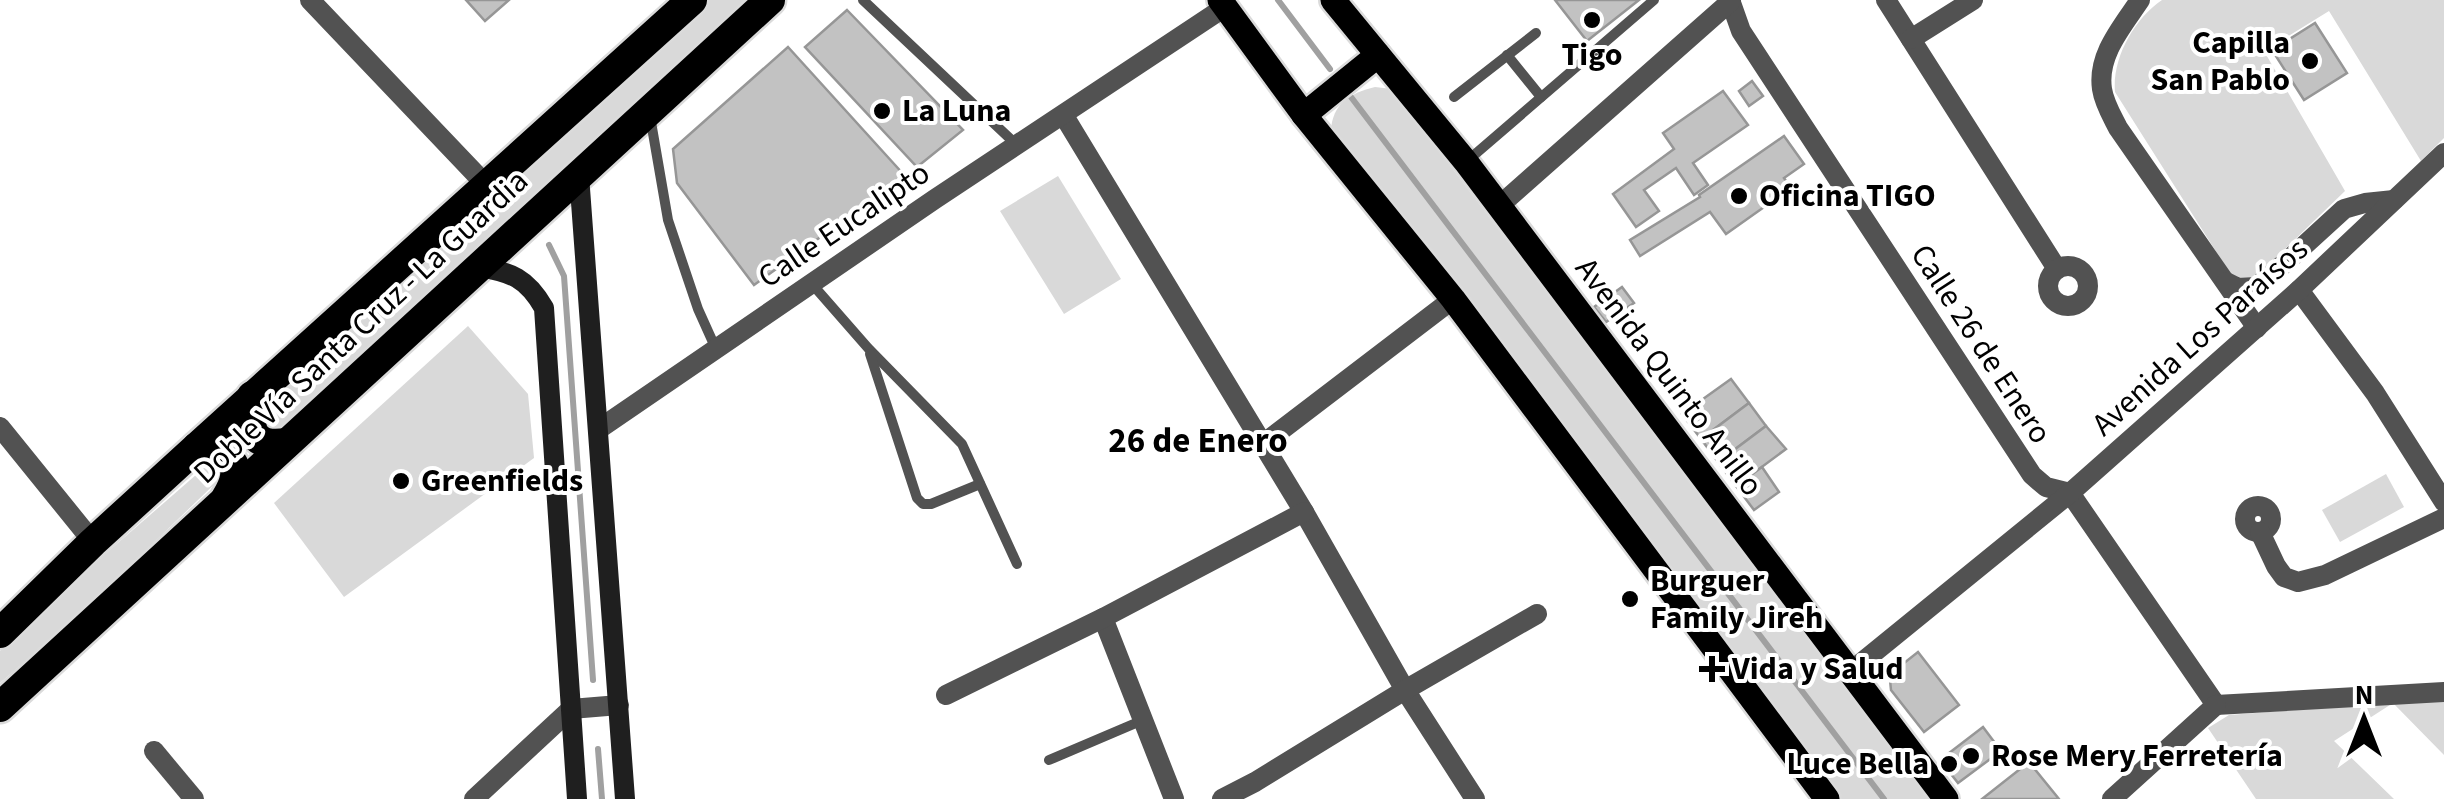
<svg xmlns="http://www.w3.org/2000/svg" width="2444" height="799" viewBox="0 0 2444 799" font-family="'Source Sans 3',sans-serif">
	<style>
		.green { fill: #d9d9d9 }
		.lines { fill: none; stroke-linecap: round; stroke-linejoin: round }
		.stream { stroke: #a0a0a0; stroke-width: 6 }
		.building { fill: #c2c2c2; stroke: #969696; stroke-width: 2.5 }
		.primary-casing { stroke: #dbdbdb; stroke-width: 30 }
		.highway-casing { stroke: #dbdbdb; stroke-width: 35 }
		.lane { stroke: #525252; stroke-width: 10 }
		.street { stroke: #525252; stroke-width: 20 }
		.secondary { stroke: #1f1f1f; stroke-width: 20 }
		.primary { stroke: #000; stroke-width: 25 }
		.highway { stroke: #000; stroke-width: 30 }
		.poi-dot { fill: #000; stroke: #fff; stroke-width: 4 }
		.labels { text-anchor: middle; dominant-baseline: central; stroke-width: 8; stroke-linejoin: round; paint-order: stroke }
		.poi-label { font-size: 32px; font-weight: bold; fill: #000; stroke: #fff; text-anchor: start }
		.street-label { font-size: 32px; fill: #000; stroke: #fff }
		.neighbourhood-label { font-size: 35px; font-weight: bold; fill: #000; stroke: #fff }
	</style>
	<rect width="100%" height="100%" fill="#fff"/>
	<!-- green -->
	<g class="green">
		<path d="M704,0H745L646,96L280,432L259,427L265,405L383,300L484,200Z"/>
		<path d="M2162,0H2444V138L2421,161L2329,11L2264,51L2345,191L2256,277C2245,279 2238,280 2229,272L2115,92C2112,58 2134,19 2162,0Z"/>
		<path d="M1375,87L1392,89L1931,799H1839L1331,131C1332,104 1350,93 1375,87Z"/>
		<path d="M1058,176L1121,279L1064,314L1000,211Z"/>
		<path d="M468,326L528,394L534,458L344,597L274,503Z"/>
		<path d="M212,461L225,474L87,607L0,683V651L65,589Z"/>
		<path d="M2386,474L2404,507L2340,542L2322,510Z"/>
		<path d="M2444,699V755L2393,703L2334,741L2394,799H2256L2208,728L2229,715Z"/>
	</g>
	<g class="lines">
		<!-- stream -->
		<g class="stream">
			<path d="M1278,0L1330,69"/>
			<path d="M1351,97L1884,799"/>
			<path d="M549,245L564,276L593,680"/>
			<path d="M598,749L602,799"/>
		</g>
	</g>
	<!-- building -->
	<g class="building">
		<path d="M466,0H509L485,21Z"/>
		<path d="M1555,0H1639L1587,41Z"/>
		<path d="M847,10L963,130L917,167L805,47Z"/>
		<path d="M2315,23L2347,73L2304,100L2272,50Z"/>
		<path d="M788,47L905,176L754,285L677,183L673,149Z"/>
		<path d="M1752,81L1763,96L1749,106L1739,91Z"/>
		<path d="M1723,91L1748,125L1693,163L1708,185L1694,195L1676,168L1644,190L1659,211L1636,227L1613,194L1674,149L1663,133Z"/>
		<path d="M1784,136L1804,164L1784,178L1791,188L1726,234L1710,212L1640,256L1630,240L1700,197L1699,195Z"/>
		<path d="M1622,287L1634,303L1606,322L1594,307Z"/>
		<path d="M1731,379L1749,403L1701,439L1682,414Z"/>
		<path d="M1749,403L1766,426L1718,462L1701,439Z"/>
		<path d="M1766,426L1786,449L1736,486L1718,462Z"/>
		<path d="M1762,467L1779,492L1754,510L1736,486Z"/>
		<path d="M1918,652L1959,705L1924,732L1891,690L1890,680L1894,671Z"/>
		<path d="M1983,727L2001,751L1958,783L1940,760Z"/>
		<path d="M2029,762L2059,799H1982Z"/>
	</g>
	<g class="lines">
		<defs>
			<g id="primary">
				<path d="M1220,0L1304,115L1453,299L1827,799"/>
				<path d="M1333,0L1466,162L1946,799"/>
				<path d="M1304,115L1378,55"/>
			</g>
			<g id="highway">
				<path d="M252,396C249,427 248,448 287,443"/>
				<path d="M197,447C230,451 247,465 226,498"/>
				<path d="M0,633L93,542L197,447L692,0"/>
				<path d="M0,707L770,0"/>
			</g>
		</defs>
		<!-- primary casing -->
		<use href="#primary" class="primary-casing"/>
		<!-- highway casing -->
		<use href="#highway" class="highway-casing"/>
		<!-- lane -->
		<g class="lane">
			<path d="M863,0L1018,146"/>
			<path d="M1507,55L1541,97"/>
			<path d="M1454,97L1536,33"/>
			<path d="M650,116L668,220L698,309L716,349"/>
			<path d="M1466,162L1654,0"/>
			<path d="M812,284L868,348L962,444L1017,564"/>
			<path d="M870,354L917,498L923,504H931L980,484"/>
			<path d="M1049,760L1143,720"/>
		</g>
		<!-- street -->
		<g class="street">
			<path d="M310,0L488,187"/>
			<path d="M1730,0L1741,31L2032,475L2046,487L2070,493L2216,705"/>
			<path d="M1886,0L2057,269"/>
			<path d="M2140,0C2122,27 2097,55 2102,89C2104,103 2112,116 2118,128L2257,328"/>
			<path d="M1911,39L1973,0"/>
			<path d="M1064,116L1304,512L1405,690L1475,799"/>
			<path d="M1499,206L1731,1"/>
			<circle cx="2068" cy="286" r="20"/>
			<path d="M2226,282L2238,288L2256,287L2285,263L2344,209L2365,203L2394,200"/>
			<path d="M2299,290L2375,393L2444,502"/>
			<path d="M0,427L93,542"/>
			<path d="M599,429L935,199L1225,7"/>
			<path d="M1263,444L1453,299"/>
			<circle cx="2258" cy="519" r="13"/>
			<path d="M2260,532L2276,566L2284,577L2298,582L2325,575L2444,518"/>
			<path d="M1103,618L1174,799"/>
			<path d="M1850,672L2070,493L2299,290L2444,153"/>
			<path d="M946,695L1103,618L1304,512"/>
			<path d="M2216,705L2444,692"/>
			<path d="M154,751L194,799"/>
			<path d="M474,799L571,709L619,705"/>
			<path d="M1222,799L1255,782L1405,690L1537,614"/>
			<path d="M2112,799L2216,705"/>
		</g>
		<!-- secondary -->
		<g class="secondary">
			<path d="M579,175L625,799"/>
			<path d="M479,267C511,272 527,278 544,308L577,799"/>
		</g>
		<!-- primary -->
		<use href="#primary" class="primary"/>
		<!-- highway -->
		<use href="#highway" class="highway"/>
	</g>
	<!-- markers -->
	<g class="poi-dot">
		<circle cx="1592" cy="20" r="10"/>
		<circle cx="2310" cy="61" r="10"/>
		<circle cx="882" cy="111" r="10"/>
		<circle cx="1739" cy="196" r="10"/>
		<circle cx="401" cy="481" r="10"/>
		<circle cx="1630" cy="599" r="10"/>
		<path d="M1707 654h10v10h10v10h-10v10h-10v-10h-10v-10h10z"/>
		<circle cx="1971" cy="756" r="10"/>
		<circle cx="1949" cy="764" r="10"/>
	</g>
	<g class="labels">
		<!-- poi labels -->
		<g class="poi-label">
			<text x="2290" y="43" text-anchor="end">Capilla<tspan x="2290" dy="37">San Pablo</tspan></text>
			<text x="1592" y="55" text-anchor="middle">Tigo</text>
			<text x="902" y="111">La Luna</text>
			<text x="1759" y="196">Oficina TIGO</text>
			<text x="421" y="481">Greenfields</text>
			<text x="1650" y="581">Burguer<tspan x="1650" dy="37">Family Jireh</tspan></text>
			<text x="1732" y="669">Vida y Salud</text>
			<text x="1991" y="756">Rose Mery Ferretería</text>
			<text x="1929" y="764" text-anchor="end">Luce Bella</text>
		</g>
		<!-- street labels -->
		<g class="street-label">
			<text transform="translate(844 225) rotate(-34)">Calle Eucalipto</text>
			<text transform="translate(361 327) rotate(-43)">Doble Vía Santa Cruz - La Guardia</text>
			<text transform="translate(2200 337) rotate(-42)">Avenida Los Paraísos</text>
			<text transform="translate(1981 344) rotate(57)">Calle 26 de Enero</text>
			<text transform="translate(1669 377) rotate(53)">Avenida Quinto Anillo</text>
		</g>
		<!-- neighbourhood labels -->
		<g class="neighbourhood-label">
			<text x="1198" y="441">26 de Enero</text>
		</g>
	</g>
	<!-- north arrow -->
	<g transform="translate(2364 719)" stroke="#ffffff" stroke-width="8" paint-order="stroke">
	<path d="M0-8L18 38L0 25L-18 38Z" fill="#000000"/>
	<text y="-15" font-size="28" font-weight="bold" text-anchor="middle" fill="#000000">N</text>
	</g>
</svg>
